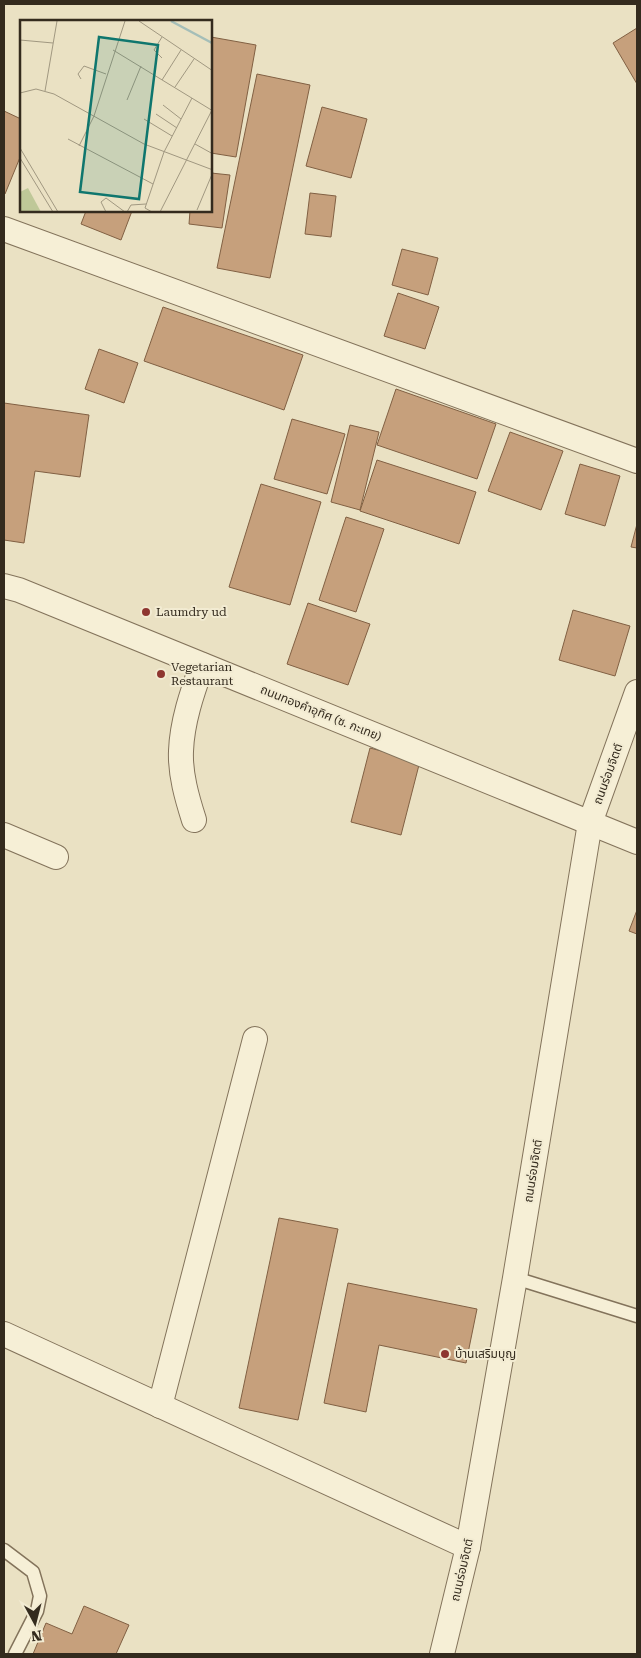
<svg xmlns="http://www.w3.org/2000/svg" width="641" height="1658" viewBox="0 0 641 1658" font-family="'Roboto Serif','Noto Sans Thai',serif">
	<style>
		.building { fill: #c6a07c; stroke: #816043 }
		.lines { fill: none; stroke-linecap: round; stroke-linejoin: round }
		.service-casing { stroke: #83735b; stroke-width: 15 }
		.minor-casing { stroke: #83735b; stroke-width: 26 }
		.service { stroke: #f6efd6; stroke-width: 12 }
		.minor { stroke: #f6efd6; stroke-width: 24 }
		.poi-dot { fill: #8e3630; stroke: #f2ebd2; stroke-width: 2 }
		.labels { text-anchor: middle; dominant-baseline: central; stroke-width: 4; stroke-linejoin: round; paint-order: stroke }
		.poi-label { font-size: 12px; fill: #342b1e; stroke: #f2ebd2; text-anchor: start }
		.street-label { font-size: 12px; fill: #342b1e; stroke: #f2ebd2 }
		.inset-river { fill: none; stroke: #a5beb8; stroke-width: 2.5 }
		.inset-road { fill: none; stroke: #a19881; stroke-width: 1 }
		.view { fill: #0f766e; fill-opacity: 0.15; stroke: #0f766e; stroke-width: 2.5 }
		.inset-edge { fill: none; stroke: #342b1e; stroke-width: 2.5 }
	</style>
	<rect width="100%" height="100%" fill="#eae1c3"/>
	<!-- building -->
	<g class="building">
		<path d="M637,28V84L613,43Z"/>
		<path d="M211,37L256,45L236,157L211,153Z"/>
		<path d="M257,74L310,85L270,278L217,268Z"/>
		<path d="M322,107L367,119L351,178L306,166Z"/>
		<path d="M4,111L21,119V155L5,194L4,193Z"/>
		<path d="M211,173L230,175L222,228L189,224L190,211H211Z"/>
		<path d="M310,193L336,196L331,237L305,234Z"/>
		<path d="M86,211H132L121,240L81,224Z"/>
		<path d="M402,249L438,258L428,295L392,285Z"/>
		<path d="M398,293L439,307L425,349L384,336Z"/>
		<path d="M163,307L303,355L284,410L144,361Z"/>
		<path d="M99,349L138,363L124,403L85,389Z"/>
		<path d="M396,389L496,424L477,479L377,445Z"/>
		<path d="M4,403L89,415L80,477L35,471L24,543L4,540Z"/>
		<path d="M292,419L345,434L327,494L274,479Z"/>
		<path d="M350,425L379,432L360,510L331,502Z"/>
		<path d="M510,432L563,451L541,510L488,491Z"/>
		<path d="M377,460L476,492L459,544L360,511Z"/>
		<path d="M580,464L620,476L605,526L565,514Z"/>
		<path d="M261,484L321,502L290,605L229,587Z"/>
		<path d="M346,517L384,529L356,612L319,600Z"/>
		<path d="M637,524V548L631,547Z"/>
		<path d="M308,603L370,624L348,685L287,664Z"/>
		<path d="M573,610L630,626L615,676L559,660Z"/>
		<path d="M370,748L420,761L401,835L351,822Z"/>
		<path d="M637,910V934L629,931Z"/>
		<path d="M279,1218L338,1229L298,1420L239,1408Z"/>
		<path d="M348,1283L477,1309L466,1363L379,1345L366,1412L324,1403Z"/>
		<path d="M84,1606L129,1625L116,1654H33L46,1623L72,1634Z"/>
	</g>
	<g class="lines">
		<defs>
			<g id="service">
				<path d="M515,1278L637,1316"/>
				<path d="M4,1550L33,1572L40,1596L37,1611L15,1654"/>
			</g>
			<g id="minor">
				<path d="M4,229L637,461"/>
				<path d="M4,586L19,590L637,842"/>
				<path d="M194,820C187,798 180,774 181,751C182,722 192,693 202,665"/>
				<path d="M4,835L56,857"/>
				<path d="M4,1334L468,1547"/>
				<path d="M160,1406L255,1039"/>
				<path d="M442,1654L468,1547L515,1278L590,823L637,692"/>
			</g>
		</defs>
		<!-- service casing -->
		<use href="#service" class="service-casing"/>
		<!-- minor casing -->
		<use href="#minor" class="minor-casing"/>
		<!-- service -->
		<use href="#service" class="service"/>
		<!-- minor -->
		<use href="#minor" class="minor"/>
	</g>
	<!-- markers -->
	<g class="poi-dot">
		<circle cx="146" cy="612" r="5"/>
		<circle cx="161" cy="674" r="5"/>
		<circle cx="445" cy="1354" r="5"/>
	</g>
	<g class="labels">
		<!-- poi labels -->
		<g class="poi-label">
			<text x="156" y="612">Laumdry ud</text>
			<text x="171" y="667">Vegetarian<tspan x="171" dy="14">Restaurant</tspan></text>
			<text x="455" y="1354">บ้านเสริมบุญ</text>
		</g>
		<!-- street labels -->
		<g class="street-label">
			<text transform="translate(321 713) rotate(22)">ถนนทองคำอุทิศ (ซ. กะเทย)</text>
			<text transform="translate(608 774) rotate(-70)">ถนนร่อมจิตต์</text>
			<text transform="translate(533 1171) rotate(-81)">ถนนร่อมจิตต์</text>
			<text transform="translate(462 1570) rotate(-77)">ถนนร่อมจิตต์</text>
		</g>
	</g>
	<!-- overview -->
	<g transform="translate(20 20)">
		<rect width="192" height="192" fill="#eae1c3"/>
		<path d="M8,168L21,192H0V172Z" fill="#bfc898"/>
		<path class="inset-river" d="M151,1L192,23"/>
		<path class="inset-road" d="M119,1L193,51M0,20L33,23M93,30L193,91M142,38L134,30L142,17M61,59L58,54L64,46L86,54M142,60L161,30M155,67L174,39M25,71L37,1M0,73L16,69L34,74L124,124L193,150M107,80L121,46M143,85L161,99M136,94L157,108M124,99L152,116M48,119L133,164M175,124L193,134M59,126L74,96L105,1M0,128L38,192M0,138L33,192M177,190L193,152M86,192L81,182L86,178L105,192M107,192L111,185L126,184M132,192L125,188L144,132L172,78M140,192L192,90"/>
		<path class="view" d="M79,17L138,25L119,179L60,172Z"/>
		<rect width="192" height="192" class="inset-edge"/>
	</g>
	<!-- border -->
	<rect width="641" height="1658" fill="none" stroke="#342b1e" stroke-width="10"/>
	<!-- north arrow -->
	<g transform="translate(35 1623) rotate(173)" stroke="#f2ebd2" stroke-width="4" paint-order="stroke">
	<path d="M0-4L9 19L0 12L-9 19Z" fill="#342b1e"/>
	<text y="-8" font-size="14" font-weight="bold" text-anchor="middle" fill="#342b1e">N</text>
	</g>
</svg>
